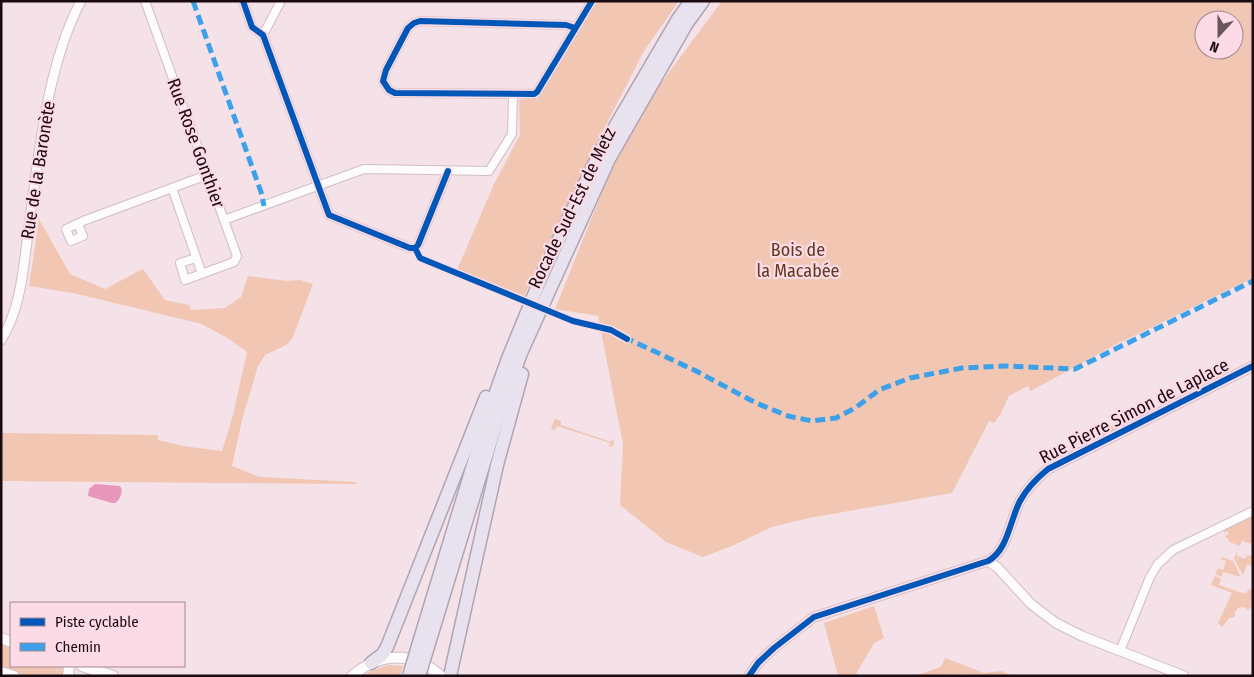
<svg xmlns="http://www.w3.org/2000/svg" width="1254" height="677" viewBox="0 0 1254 677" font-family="'Fira Sans Condensed',sans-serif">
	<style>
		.green { fill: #f1c6b2; fill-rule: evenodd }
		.water { fill: #e797b9 }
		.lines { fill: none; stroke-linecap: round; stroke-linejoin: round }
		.minor-casing { stroke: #d0bec4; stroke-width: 10 }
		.tertiary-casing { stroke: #d0bec4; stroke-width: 11 }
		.secondary-casing { stroke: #d0bec4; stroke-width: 12 }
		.trunk-casing { stroke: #b0a4b4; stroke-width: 15 }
		.minor { stroke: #fdfbfc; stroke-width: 8 }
		.tertiary { stroke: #fdfbfc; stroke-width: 9 }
		.secondary { stroke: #fdfbfc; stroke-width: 10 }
		.trunk { stroke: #e8e2ee; stroke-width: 12 }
		.trunk-bridge-casing { stroke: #b0a4b4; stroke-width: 15; stroke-linecap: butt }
		.trunk-bridge { stroke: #e8e2ee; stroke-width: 12 }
		.quiet { stroke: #3da1ea; stroke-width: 5; stroke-dasharray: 10 5; stroke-linecap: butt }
		.cycleway-casing { stroke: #fcdae6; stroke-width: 9 }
		.cycleway { stroke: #0057b8; stroke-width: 6 }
		.labels { text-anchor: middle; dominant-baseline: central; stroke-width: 4.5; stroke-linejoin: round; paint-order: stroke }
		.street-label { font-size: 18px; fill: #1c0a12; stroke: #fcdae6 }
		.park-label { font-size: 18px; fill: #603a1f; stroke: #fcdae6 }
	</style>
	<rect width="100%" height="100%" fill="#f4e2e8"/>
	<!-- green -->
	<g class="green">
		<path d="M598,1H679L644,51L593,150L524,297L457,270L494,184L520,135L519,100L532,98L537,100Z"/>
		<path d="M722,1H1253V278L1113,346L1031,391L1028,386L1009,396L1000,415L994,423L989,421L952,493L809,518L772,527L734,545L703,557L666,542L620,505L623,444L598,316L555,309L610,172L653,94ZM1204,20H1234V50H1204Z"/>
		<path d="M39,219L70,274L105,289L143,269L165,300L189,305L191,310L225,308L241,297L248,276L287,281L300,280L313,284L292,339L286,345L265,355L258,366L242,420L232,466L260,477L356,482V484L1,481V433L158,435V440L183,446L222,451L233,415L247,352L229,339L202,324L73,293L29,286Z"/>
		<path d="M1146,406L1150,410L1149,413L1099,438L1095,432L1097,433L1145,409Z"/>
		<path d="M555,419L561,421V425L611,442L613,438L614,444L611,447L609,446L610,443L557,426L555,430L551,429Z"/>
		<path d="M1253,516L1252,544L1242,541L1240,546L1230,542L1225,536L1229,534L1227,531L1224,533V529Z"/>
		<path d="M1237,551V556L1245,559L1247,555L1253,556V566L1247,564L1243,575L1234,559Z"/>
		<path d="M1222,557L1233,561L1241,577L1223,572L1222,577L1215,574L1218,568L1223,570L1226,561L1221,559Z"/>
		<path d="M1215,576L1221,579L1219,585L1245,594L1249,589L1253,590V605L1248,610L1244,607L1238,608L1235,612V616L1232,618L1230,617L1222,627L1218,623L1232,593L1211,585Z"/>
		<path d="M874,606L884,638L874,643L856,674L859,676H838L824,623Z"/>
		<path d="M1,642L11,645V666H62L65,671L63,676H26L1,668Z"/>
		<path d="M945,658L984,673L1001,671L1012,676L966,674L914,676L941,667Z"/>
		<path d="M388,665L403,666L400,676H363L369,672Z"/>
	</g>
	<!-- water -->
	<path class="water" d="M95,484L120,486C124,491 120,500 115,503H112L88,496L89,489Z"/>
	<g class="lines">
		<defs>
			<g id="minor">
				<path d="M145,1L224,220L364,169L489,171L512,134L513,95"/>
				<path d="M243,1L252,27L263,35L329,215L410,248H415L418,245L448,171"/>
				<path d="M575,28L566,25L420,21L414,23L408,28L386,70L383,81L389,90L395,93L534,94L537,92L592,1"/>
				<path d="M263,35L281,1"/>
				<path d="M172,188L202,274"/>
				<path d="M78,224L83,236L71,241L66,229L83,221L207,175"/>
				<path d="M196,258L180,263L185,280L234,262L237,256L224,220"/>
				<path d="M1120,651L1150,577L1158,564L1173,550L1253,511"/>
			</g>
			<g id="tertiary">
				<path d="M1,340C21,308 23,270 28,234C38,160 46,67 81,1"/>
				<path d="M988,561L998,568L1031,604L1056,623L1082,636L1184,676"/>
				<path d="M749,676L758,663L774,648L814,617L988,561C1008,550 1010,520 1020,501C1027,488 1037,478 1048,469L1253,366"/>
			</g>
			<g id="secondary">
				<path d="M1,638L11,642"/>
				<path d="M82,666L113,676"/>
				<path d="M1,672L14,676"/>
				<path d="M68,676L69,666"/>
				<path d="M352,676C380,652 412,651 441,676"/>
			</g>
			<g id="trunk">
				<path d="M421,636L491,406L507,361L543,273L599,154L678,19L691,1"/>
				<path d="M430,640L498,417L521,353L609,159L687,23L703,1"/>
				<path d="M371,663L383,654L387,647L486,397"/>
				<path d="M450,676L497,465L522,374"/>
			</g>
		</defs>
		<!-- minor casing -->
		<use href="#minor" class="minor-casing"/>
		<!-- tertiary casing -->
		<use href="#tertiary" class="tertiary-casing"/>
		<!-- secondary casing -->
		<use href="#secondary" class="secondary-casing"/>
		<!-- trunk casing -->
		<use href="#trunk" class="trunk-casing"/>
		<!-- minor -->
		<use href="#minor" class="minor"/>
		<!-- tertiary -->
		<use href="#tertiary" class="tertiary"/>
		<!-- secondary -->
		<use href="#secondary" class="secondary"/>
		<!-- trunk -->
		<use href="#trunk" class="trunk"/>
		<defs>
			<g id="trunk-bridge">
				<path d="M409,676L421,636"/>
				<path d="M419,676L430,640"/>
			</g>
		</defs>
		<!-- trunk-bridge casing -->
		<use href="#trunk-bridge" class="trunk-bridge-casing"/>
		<!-- trunk-bridge -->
		<use href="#trunk-bridge" class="trunk-bridge"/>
		<!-- quiet -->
		<g class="quiet">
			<path d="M193,1L261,192L264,206"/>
			<path d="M624,337L696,371L756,403L788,416L812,421L836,418L855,408L879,390L910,378L962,368L1006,366L1075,369L1253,281"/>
		</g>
		<defs>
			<g id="cycleway">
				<path d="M243,1L252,27L263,35L329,215L410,248H415L418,245L448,171"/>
				<path d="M575,28L566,25L420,21L414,23L408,28L386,70L383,81L389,90L395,93L534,94L537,92L592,1"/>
				<path d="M415,248L420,258L573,321L611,330L627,339"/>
				<path d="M749,676L758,663L774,648L814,617L988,561C1008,550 1010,520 1020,501C1027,488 1037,478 1048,469L1253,366"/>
			</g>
		</defs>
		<!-- cycleway casing -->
		<use href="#cycleway" class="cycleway-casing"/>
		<!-- cycleway -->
		<use href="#cycleway" class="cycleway"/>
	</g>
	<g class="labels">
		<!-- street labels -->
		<g class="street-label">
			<text transform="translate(196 143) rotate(70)">Rue Rose Gonthier</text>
			<text transform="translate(38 170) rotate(-81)">Rue de la Baronète</text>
			<text transform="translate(572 208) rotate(-64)">Rocade Sud-Est de Metz</text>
			<text transform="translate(1134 411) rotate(-27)">Rue Pierre Simon de Laplace</text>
		</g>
		<!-- park labels -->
		<g class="park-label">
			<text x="798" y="250">Bois de<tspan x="798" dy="21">la Macabée</tspan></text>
		</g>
	</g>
	<!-- border -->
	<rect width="1254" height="677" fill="none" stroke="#1c0a12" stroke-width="5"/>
	<!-- legend -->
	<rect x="10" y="602" width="175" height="65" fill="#fcdae6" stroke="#a28791"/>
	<rect x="20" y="618" width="25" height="8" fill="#0057b8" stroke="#a28791"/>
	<text x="55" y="627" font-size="15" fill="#1c0a12">Piste cyclable</text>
	<rect x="20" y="643" width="25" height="8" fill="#3da1ea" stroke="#a28791"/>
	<text x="55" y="652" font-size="15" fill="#1c0a12">Chemin</text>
	<!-- north arrow -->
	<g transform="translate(1219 35) rotate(201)"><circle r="24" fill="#fcdae6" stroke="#a28791"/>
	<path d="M0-4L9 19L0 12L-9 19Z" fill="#68565d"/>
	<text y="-8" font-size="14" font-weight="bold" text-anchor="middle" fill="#1c0a12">N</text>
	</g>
</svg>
